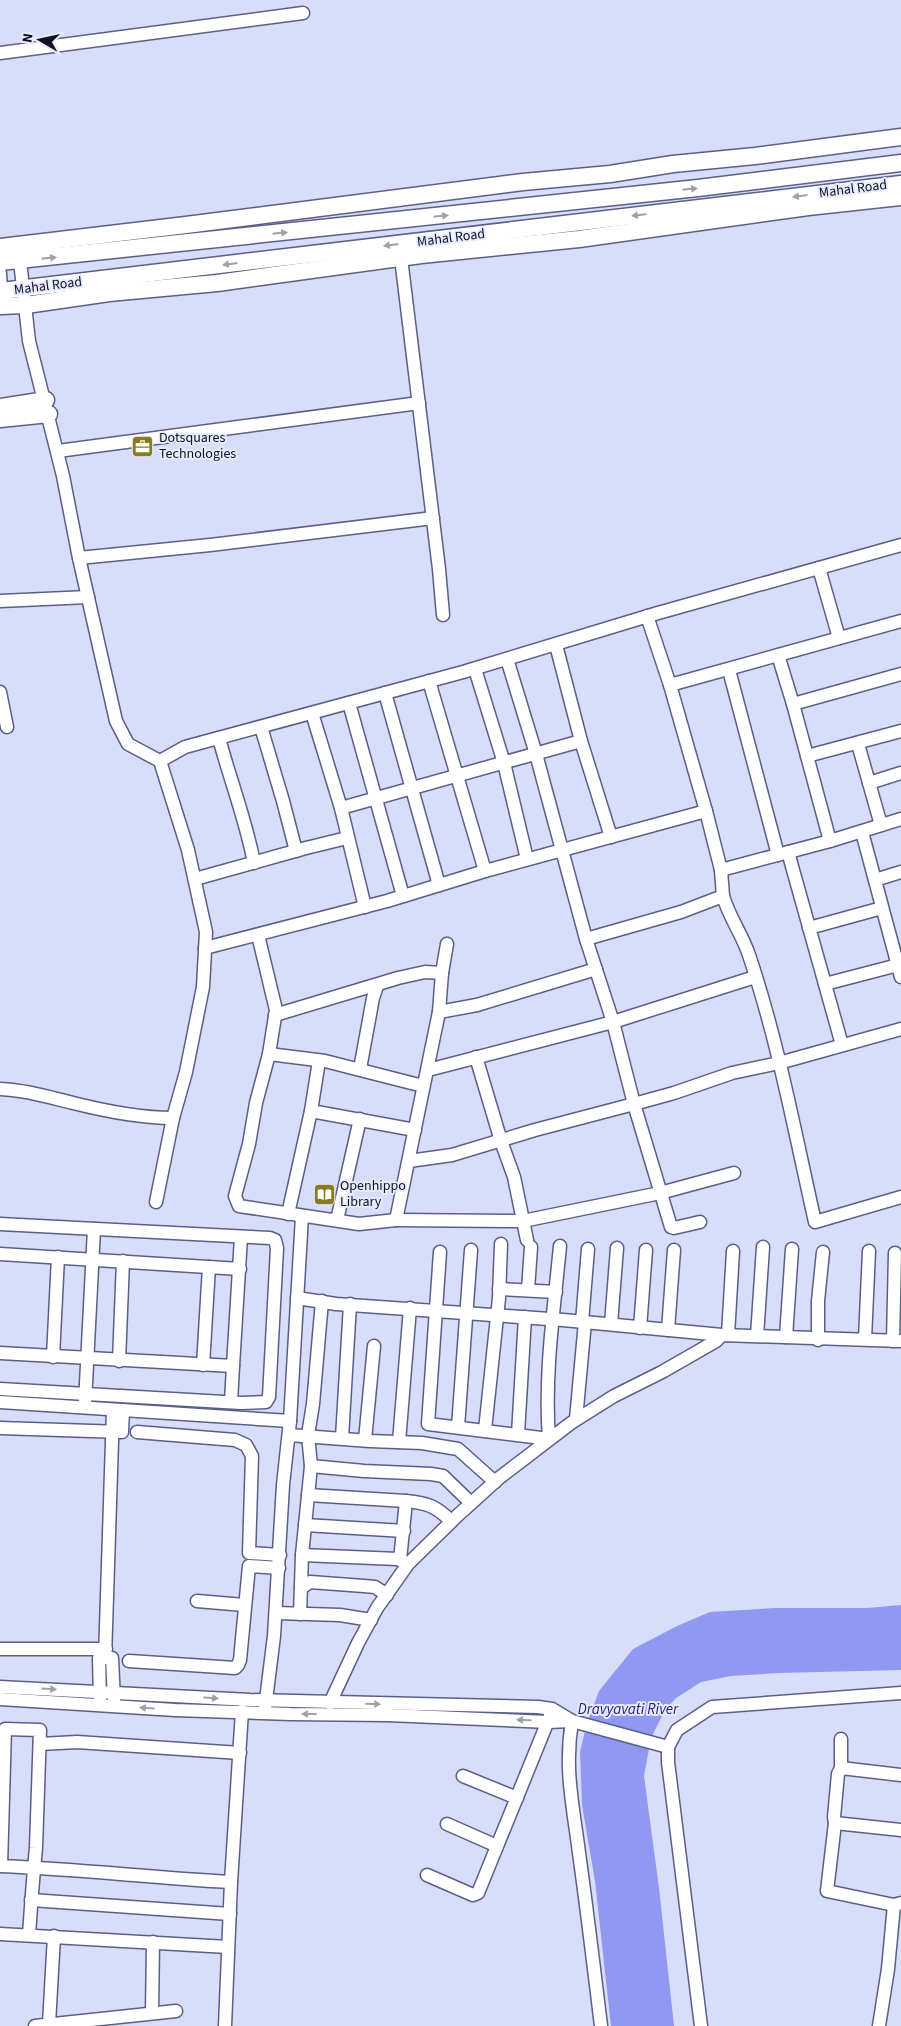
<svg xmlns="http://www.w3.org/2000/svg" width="901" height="2026" viewBox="0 0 901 2026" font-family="'Source Sans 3',sans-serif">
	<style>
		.water { fill: #9098f1 }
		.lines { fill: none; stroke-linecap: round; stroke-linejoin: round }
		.minor-casing { stroke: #5a5f88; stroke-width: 15 }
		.major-casing { stroke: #5a5f88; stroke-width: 19 }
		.minor { stroke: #fff; stroke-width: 12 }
		.major { stroke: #fff; stroke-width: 16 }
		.oneway { fill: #9fa0a7 }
		.labels { text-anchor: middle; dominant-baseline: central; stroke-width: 4; stroke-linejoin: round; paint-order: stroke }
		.street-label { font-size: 14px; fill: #101222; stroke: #e7ebfe }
		.poi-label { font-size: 14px; fill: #101222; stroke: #e7ebfe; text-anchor: start }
		.water-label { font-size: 15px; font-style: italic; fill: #26177d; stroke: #e7ebfe }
	</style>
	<rect width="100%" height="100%" fill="#d8ddf9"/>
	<!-- water -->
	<path class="water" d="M901,1605V1670L778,1673L731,1676L701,1682L676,1698L665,1710L651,1738L644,1776L659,1888L674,2026H611L595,1881L582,1805L580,1752L587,1723L599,1691L633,1649L677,1626L710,1612L776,1608H867Z"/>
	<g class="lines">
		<defs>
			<g id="minor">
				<path d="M0,53L303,13"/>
				<path d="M401,258L439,569L443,615"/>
				<path d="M20,261L29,341L63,476L79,558L116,721L128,744L160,761L185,747L463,672L658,613L901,545"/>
				<path d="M0,273L1,291"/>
				<path d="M58,451L419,403"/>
				<path d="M79,558L210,545L433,518"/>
				<path d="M819,568L839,638"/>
				<path d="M0,601L88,597"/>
				<path d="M556,645L581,741L611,837"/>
				<path d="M778,655L793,704L830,841"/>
				<path d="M507,659L536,754L586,939"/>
				<path d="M475,669L504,763L527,859"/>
				<path d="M729,670L778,855"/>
				<path d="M429,681L485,871"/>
				<path d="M670,685L901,621"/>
				<path d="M0,692L7,727"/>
				<path d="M385,693L439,885"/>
				<path d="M349,703L403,896"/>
				<path d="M793,704L901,674"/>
				<path d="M312,713L341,808L365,907"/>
				<path d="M261,727L283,801L296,851"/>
				<path d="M219,738C230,780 246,820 254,863"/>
				<path d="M858,744L881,825"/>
				<path d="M807,756L901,731"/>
				<path d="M869,783L901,773"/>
				<path d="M341,808L581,741"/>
				<path d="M706,811L721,870"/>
				<path d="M901,819L830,841L721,870L723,896L681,912L586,939L613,1022L634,1104L674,1093L732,1073L779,1063L901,1029"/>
				<path d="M862,832L901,977"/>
				<path d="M788,852L842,1045"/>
				<path d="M195,879L306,848L347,838"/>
				<path d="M875,880L901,872"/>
				<path d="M723,896C729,917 742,934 749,955C778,1041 795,1133 815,1222L901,1197"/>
				<path d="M809,928L882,908"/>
				<path d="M258,935L276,1010L269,1054L256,1103L249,1144L235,1196L239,1206L359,1224L396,1220L439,1012L442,973L447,944"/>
				<path d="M205,948L387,901L485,871L706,811L670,685L647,616"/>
				<path d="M825,984L898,965"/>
				<path d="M439,1012L477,1005L596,969"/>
				<path d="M275,1015L398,978L425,972L442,973"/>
				<path d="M269,1054L325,1061L423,1086"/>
				<path d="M476,1057L501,1141L514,1177L527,1240"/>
				<path d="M360,1069L373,998L377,986"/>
				<path d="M428,1070L613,1022L755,977"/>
				<path d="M0,1089C25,1090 48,1097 73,1103C105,1111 140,1118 173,1118L186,1072L203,987L206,932L188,850L160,761"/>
				<path d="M311,1111L415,1130"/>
				<path d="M409,1161L452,1155L535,1130L634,1104L671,1227L674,1228L700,1222"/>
				<path d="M156,1202L173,1118"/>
				<path d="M288,1214L311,1111L319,1061"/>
				<path d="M337,1220L360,1119"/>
				<path d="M396,1220L523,1221L660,1193L734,1173"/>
				<path d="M0,1224L270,1238L275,1240L277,1248L269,1397L266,1402L241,1403L0,1389"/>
				<path d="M440,1252L428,1424L549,1439C544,1375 554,1310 560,1246"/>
				<path d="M0,1254L240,1269"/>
				<path d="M499,1289L556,1292"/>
				<path d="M528,1290L531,1247"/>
				<path d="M297,1298L336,1304L563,1320L722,1335L901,1341"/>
				<path d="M582,1322L588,1249"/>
				<path d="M611,1324L617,1248"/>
				<path d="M640,1328L646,1250"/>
				<path d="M668,1330L674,1250"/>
				<path d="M728,1335L733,1251"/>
				<path d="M757,1336L763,1247"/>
				<path d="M786,1337L792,1249"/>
				<path d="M865,1339L869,1251"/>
				<path d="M818,1340V1301L823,1252"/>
				<path d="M893,1341L895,1253"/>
				<path d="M0,1353L233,1366L241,1237"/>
				<path d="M53,1357L58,1257"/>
				<path d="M119,1361L123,1261"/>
				<path d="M203,1365L209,1267"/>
				<path d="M0,1402L290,1421"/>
				<path d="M231,1402L233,1366"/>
				<path d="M85,1403L94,1229"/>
				<path d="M576,1419L585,1322"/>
				<path d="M458,1427L471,1250"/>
				<path d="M0,1428L122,1432L123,1410"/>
				<path d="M485,1430L499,1298L501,1244"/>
				<path d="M137,1432L235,1440L246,1445L252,1456L249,1553L280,1555"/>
				<path d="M518,1434L525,1317"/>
				<path d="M289,1435L370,1441L422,1443L458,1449L495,1482"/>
				<path d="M342,1438L350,1304"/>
				<path d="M365,1440L374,1346"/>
				<path d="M399,1442L410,1308"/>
				<path d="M311,1466L364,1471L431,1474L443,1476L471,1503"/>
				<path d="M308,1495L406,1501"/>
				<path d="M305,1525L404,1531"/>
				<path d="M302,1555L398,1559L406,1563"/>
				<path d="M400,1560L406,1501C427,1503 436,1506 451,1521"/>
				<path d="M301,1588L310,1582L364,1586L375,1587L387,1595"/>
				<path d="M197,1601L244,1605"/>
				<path d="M276,1613L340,1615L371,1620"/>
				<path d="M300,1614L302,1555L311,1466L308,1435L313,1404L322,1301"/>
				<path d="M0,1649H106"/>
				<path d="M105,1658L113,1410"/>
				<path d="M129,1661L235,1668L238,1665L240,1660L249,1566L279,1568"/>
				<path d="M0,1687L250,1700L538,1707L552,1709L572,1721L668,1747"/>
				<path d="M0,1699L175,1710L291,1714L388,1715L548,1722L572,1721"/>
				<path d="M100,1700L99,1658H112L114,1701"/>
				<path d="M330,1703L358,1643L377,1608L408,1564L457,1516L499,1478L571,1423L614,1396L662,1372L716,1341L722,1335"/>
				<path d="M265,1708L274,1636L283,1485L290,1421L302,1216"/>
				<path d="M572,1721C564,1769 573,1805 579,1853C587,1910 594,1968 601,2026"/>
				<path d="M841,1739V1768L838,1774L834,1817L835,1823L827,1891L894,1905L901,1903"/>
				<path d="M40,1744L77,1742L240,1753"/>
				<path d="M841,1768L901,1775"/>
				<path d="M463,1776L517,1798"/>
				<path d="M835,1823L901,1830"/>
				<path d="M447,1824L497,1846"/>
				<path d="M427,1875L473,1895L478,1893L550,1716"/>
				<path d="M31,1900L230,1914"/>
				<path d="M0,1934L228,1947"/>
				<path d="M29,1935C31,1906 33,1877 36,1848L40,1730L5,1729L1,1866C78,1869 154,1878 231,1882"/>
				<path d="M152,2013L153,1942"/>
				<path d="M49,2024L54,1936"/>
				<path d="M35,2026L176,2011"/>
				<path d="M225,2026L231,1882L242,1711"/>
				<path d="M701,2026L668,1762V1747L677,1730L712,1707L901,1693"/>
				<path d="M879,2026L888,1969L894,1905"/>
			</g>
			<g id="major">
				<path d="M0,247L186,225L523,182L610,174L673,164L755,156L901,137"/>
				<path d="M0,262L698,188L901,163"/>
				<path d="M0,291L901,184"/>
				<path d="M0,306L26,305L109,293L217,283L421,255L579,239L808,207L901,197"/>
				<path d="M0,407L46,400"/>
				<path d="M0,419L49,414"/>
			</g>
		</defs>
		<!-- minor casing -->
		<use href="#minor" class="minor-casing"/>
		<!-- major casing -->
		<use href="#major" class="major-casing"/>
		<!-- minor -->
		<use href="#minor" class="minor"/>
		<!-- major -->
		<use href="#major" class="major"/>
	</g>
	<!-- one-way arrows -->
	<defs><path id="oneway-solid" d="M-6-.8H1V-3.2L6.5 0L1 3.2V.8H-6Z" transform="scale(1.25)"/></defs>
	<g class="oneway">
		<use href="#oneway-solid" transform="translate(690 189) rotate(-6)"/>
		<use href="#oneway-solid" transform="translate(800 196) rotate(173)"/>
		<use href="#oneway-solid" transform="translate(639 215) rotate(173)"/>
		<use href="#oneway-solid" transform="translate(441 216) rotate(-6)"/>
		<use href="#oneway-solid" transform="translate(280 233) rotate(-6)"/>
		<use href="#oneway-solid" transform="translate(391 245) rotate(173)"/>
		<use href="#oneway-solid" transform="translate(49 258) rotate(-6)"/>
		<use href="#oneway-solid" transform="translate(230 264) rotate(173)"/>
		<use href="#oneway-solid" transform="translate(49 1689) rotate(3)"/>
		<use href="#oneway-solid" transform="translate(211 1698) rotate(4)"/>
		<use href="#oneway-solid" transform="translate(373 1704) rotate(1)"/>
		<use href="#oneway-solid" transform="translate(147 1708) rotate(-176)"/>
		<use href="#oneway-solid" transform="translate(309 1714) rotate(-180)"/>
		<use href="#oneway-solid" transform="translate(524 1720) rotate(-179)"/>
	</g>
	<!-- icons -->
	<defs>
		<symbol id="office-square" viewBox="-11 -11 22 22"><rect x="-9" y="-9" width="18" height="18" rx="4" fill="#8b7b20" stroke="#e7ebfe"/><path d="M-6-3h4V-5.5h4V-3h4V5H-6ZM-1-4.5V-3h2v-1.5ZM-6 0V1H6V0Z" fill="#fff"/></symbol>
		<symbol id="library-square" viewBox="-11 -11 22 22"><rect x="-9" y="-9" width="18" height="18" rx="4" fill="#8b7b20" stroke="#e7ebfe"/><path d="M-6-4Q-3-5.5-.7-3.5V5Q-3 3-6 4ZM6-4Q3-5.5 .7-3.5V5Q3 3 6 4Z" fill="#fff"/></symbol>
	</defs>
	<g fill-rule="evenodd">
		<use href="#office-square" x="130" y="434" width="25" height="25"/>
		<use href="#library-square" x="312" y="1182" width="25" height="25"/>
	</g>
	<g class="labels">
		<!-- street labels -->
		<g class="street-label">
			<text transform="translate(853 189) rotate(-7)">Mahal Road</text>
			<text transform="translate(451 238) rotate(-7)">Mahal Road</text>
			<text transform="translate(48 286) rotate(-7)">Mahal Road</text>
		</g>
		<!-- poi labels -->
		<g class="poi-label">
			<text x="159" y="438">Dotsquares<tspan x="159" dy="16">Technologies</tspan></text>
			<text x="340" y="1186">Openhippo<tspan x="340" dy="16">Library</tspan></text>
		</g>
		<!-- water labels -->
		<g class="water-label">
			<text x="628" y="1709">Dravyavati River</text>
		</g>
	</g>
	<!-- north arrow -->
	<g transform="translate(40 40) rotate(279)" stroke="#e7ebfe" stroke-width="4" paint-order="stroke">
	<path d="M0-4L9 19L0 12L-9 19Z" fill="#101222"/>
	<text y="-8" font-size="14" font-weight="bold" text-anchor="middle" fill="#101222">N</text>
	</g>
</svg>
